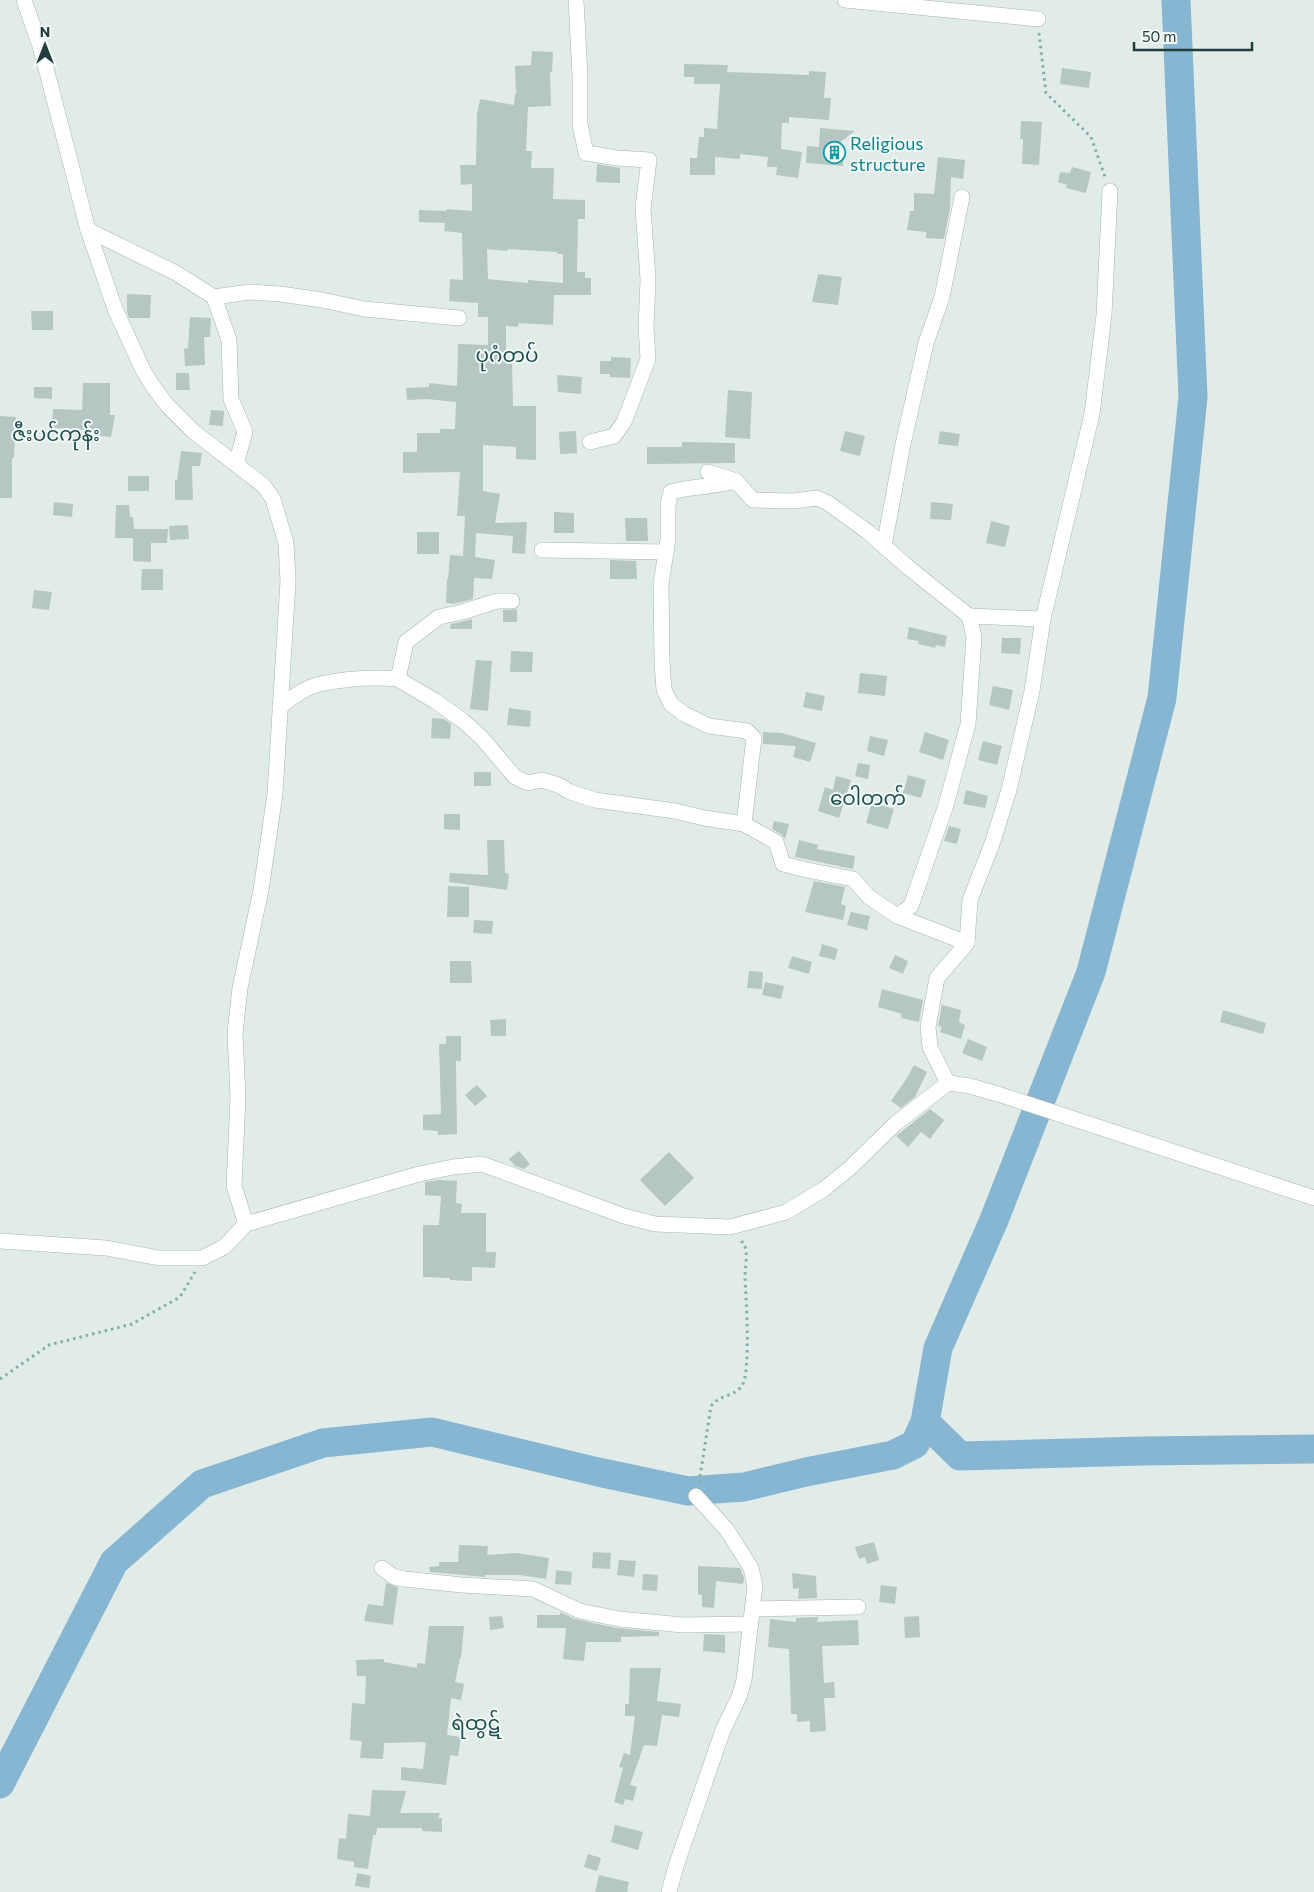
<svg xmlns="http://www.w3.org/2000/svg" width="1314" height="1892" viewBox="0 0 1314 1892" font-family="Commissioner,'Noto Sans Myanmar',sans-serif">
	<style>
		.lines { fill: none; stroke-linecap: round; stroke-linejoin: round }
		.river { stroke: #87b6d2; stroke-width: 29 }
		.building { fill: #b6c6c3; fill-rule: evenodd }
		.minor-casing { stroke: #a4b4b1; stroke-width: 16 }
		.path { stroke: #80b0ab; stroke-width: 3; stroke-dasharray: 2.5 4; stroke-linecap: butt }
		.minor { stroke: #fff; stroke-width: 15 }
		.labels { text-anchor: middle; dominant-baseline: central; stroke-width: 4; stroke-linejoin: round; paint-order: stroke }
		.culture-label { font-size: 18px; fill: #0d838f; stroke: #f1f8f6; text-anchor: start }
		.quarter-label { font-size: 20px; fill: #1c4f4d; stroke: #f1f8f6 }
	</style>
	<rect width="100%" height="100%" fill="#e1ece9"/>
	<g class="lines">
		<!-- river -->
		<g class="river">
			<path d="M1176,0L1193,397L1162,698L1091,972L994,1220L938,1348L925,1422L960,1456L1142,1451L1314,1449"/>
			<path d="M0,1784L114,1562L202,1484L323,1443L432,1432L598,1472L688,1491L744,1487L806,1472L893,1455L915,1444L925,1422"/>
		</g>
	</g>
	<!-- building -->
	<g class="building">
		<path d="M532,51L553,52L552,72H550L551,106L528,107L526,151H532L531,168H554L553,199L585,200V219H578L577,272H585V278H591V295H554L553,325L519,323L518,327L506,326V358L512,359L513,406H536V460L516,459V447L483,445V491L500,494L495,523L527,522L525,554L512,553L513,536L476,533L475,557L495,560L492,579L474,578L473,599L453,604L446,603L447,579H448L450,555L463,556L465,516H457L460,472L403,473V452H417V433H440V429H455L456,402L427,399L407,400L406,388L429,387V383L457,386L458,344L488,345V317H478V303L449,301L450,279L463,280L462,233L444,231L445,223L419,222V210L446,211L447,209L472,211V184L461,185L460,165H476L477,114L480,99L514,105L515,94L516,95L515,66L531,65ZM487,249L507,251L508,249L557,252V254H563V283L528,280V283L488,279Z"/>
		<path d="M684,64L728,65L727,72L809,75V71L826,72L824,98H831L829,120L789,117V123H782L781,149L802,152L798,178L776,175L777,167H767L768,157L740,154V159L715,157V175H690V158H697L699,137H704V128L717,129L720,84H694V77H684Z"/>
		<path d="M1062,68L1091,72L1089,88L1060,84Z"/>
		<path d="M1021,121L1042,122L1039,165L1022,164L1023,139H1020Z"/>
		<path d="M820,128L855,131L831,149L844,150L843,166L806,163L807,146L819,147Z"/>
		<path d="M938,157L965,160L963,179L951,177L950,208L944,239L926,238V232L907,230L910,211H914V193L934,194Z"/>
		<path d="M597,164L620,168V183L596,182Z"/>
		<path d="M1072,167L1091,172L1086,193L1066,188L1067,185L1058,182L1060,172L1070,173Z"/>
		<path d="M818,274L842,277L838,305L812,302Z"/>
		<path d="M127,294L151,295L150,318H129L127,312Z"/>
		<path d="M31,311H53V330H32Z"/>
		<path d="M190,317L211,318L210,337H204L205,365L185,366L184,349L188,348Z"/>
		<path d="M611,357L631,358L630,378L610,377V374H600V361H611Z"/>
		<path d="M176,373H189L190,390H176Z"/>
		<path d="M557,375L582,377L581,394L558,392Z"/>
		<path d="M83,383H110V415H115L111,437L94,435V430L52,428L53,409L82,410Z"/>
		<path d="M34,387H52V399L34,398Z"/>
		<path d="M728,390L752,392L750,439L725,437Z"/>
		<path d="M211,410L224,411L223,426L209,425Z"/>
		<path d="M0,416L16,417L14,458H12V498H0Z"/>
		<path d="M576,431L577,453L560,454L559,432Z"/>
		<path d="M845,431L865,436L860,456L840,451Z"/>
		<path d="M940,431L960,434L958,446L938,444Z"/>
		<path d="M682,442L735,443V463L647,464V447H682Z"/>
		<path d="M181,451L202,453L200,466H192L193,500H175V480H177Z"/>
		<rect x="128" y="476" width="21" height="15"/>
		<path d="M54,502L73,504L72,517L53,515Z"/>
		<path d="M931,502L953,504L951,520L930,519Z"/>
		<path d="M116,505H129L130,517H133L134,529H168L167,543H151V562L133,561V538H115Z"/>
		<path d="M554,512L574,513V533H554Z"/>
		<path d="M625,518H647L648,541H626Z"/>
		<path d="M991,521L1010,526L1005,547L986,543Z"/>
		<path d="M188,525L189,539L170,540L169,526Z"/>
		<rect x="417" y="532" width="22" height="22"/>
		<path d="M610,560L636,561L637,579H610Z"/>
		<path d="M142,569H163V590H141Z"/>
		<path d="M34,590L52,592L49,610L32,608Z"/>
		<path d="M517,609V622H503V610Z"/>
		<path d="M472,619V629H450L451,624Z"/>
		<path d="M909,627L947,636L945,647L936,645L935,648L918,644L919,641L907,639Z"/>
		<path d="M1002,638H1021L1020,654L1001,653Z"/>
		<path d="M511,651L533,652L532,672H510Z"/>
		<path d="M476,660L492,661L488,711L470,709Z"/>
		<path d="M860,673L887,676L885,696L858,693Z"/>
		<path d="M993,686L1013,690L1009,710L989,705Z"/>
		<path d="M806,692L825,696L822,711L803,707Z"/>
		<path d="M509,708L531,711L530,727L507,725Z"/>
		<path d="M432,718L444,719L451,724L450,739L431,738Z"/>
		<path d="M763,732L782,733L816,743L810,762L793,757L796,746L763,744Z"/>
		<path d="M925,732L949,740L943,760L919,752Z"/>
		<path d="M870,736L888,740L884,756L867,751Z"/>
		<path d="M983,741L1002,746L997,765L978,760Z"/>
		<path d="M858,763L870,765L868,779L855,776Z"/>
		<rect x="474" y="772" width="17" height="14"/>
		<path d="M908,775L926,780L921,798L903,793Z"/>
		<path d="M836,776L851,780L839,818L818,811L825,787L833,790Z"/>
		<path d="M966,790L988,796L985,808L963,804Z"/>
		<path d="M872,802L894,809L888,829L866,823Z"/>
		<path d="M444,814H460V830L444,829Z"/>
		<path d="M774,821L789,824L785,839L781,834L772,829Z"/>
		<path d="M949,826L961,829L957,844L944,841Z"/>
		<path d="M487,840H504L505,873L509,874L507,890L449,882L450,873L488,875Z"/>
		<path d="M799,840L818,845L817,849L855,856L853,869L795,857Z"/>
		<path d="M814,881L845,887L841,904L846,906L843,920L805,912Z"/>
		<path d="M448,886L469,887V917H447Z"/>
		<path d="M851,912L870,916L867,930L847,925Z"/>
		<path d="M474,920L493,921L492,934L473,933Z"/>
		<path d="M822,944L838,949L835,960L819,956Z"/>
		<path d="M895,955L908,961L903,974L889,968Z"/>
		<path d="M792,956L812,962L809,974L788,968Z"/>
		<path d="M450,961H471L472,983H450Z"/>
		<path d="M749,971L763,972L762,989L747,988Z"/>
		<path d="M765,982L784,986L781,999L762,995Z"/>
		<path d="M882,989L923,1000L919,1022L901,1018L902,1014L878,1007Z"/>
		<path d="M942,1005L961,1010L959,1022L965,1025L961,1039L940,1032L942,1027L938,1026Z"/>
		<path d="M1223,1010L1266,1023L1263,1034L1220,1022Z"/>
		<path d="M506,1019V1036H491L490,1020Z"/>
		<path d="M446,1036H461V1061H456L457,1134L438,1135V1131L423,1130V1115L441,1114L439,1044H446Z"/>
		<path d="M968,1039L987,1047L982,1061L962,1053Z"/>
		<path d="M914,1065L927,1072L915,1097L901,1108L891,1101L907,1078Z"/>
		<path d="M477,1085L487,1096L475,1106L465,1095Z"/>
		<path d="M930,1109L944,1120L930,1139L921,1132L908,1147L896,1136Z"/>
		<path d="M519,1151L530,1164L524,1169L515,1166L509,1159Z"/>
		<path d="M669,1152L694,1178L665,1206L640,1180Z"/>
		<path d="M439,1180L457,1181L456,1203L462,1204L461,1213H486V1252H496L495,1268L472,1267V1281L450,1280V1278L423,1277V1225H439L441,1196L425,1195V1182Z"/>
		<path d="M874,1542L879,1560L867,1564L865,1557L859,1559L855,1547Z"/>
		<path d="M459,1545L488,1546L487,1555L516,1553L549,1558L546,1579L520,1575H485V1577L430,1572L429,1567L439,1566V1562H458Z"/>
		<path d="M593,1552L611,1553L610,1569L592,1568Z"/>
		<path d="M619,1560L636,1561L634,1577L617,1575Z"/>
		<path d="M698,1566L740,1568L744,1578L743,1584L716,1581L714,1608L702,1607V1595L698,1594Z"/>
		<path d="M556,1570L572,1572L571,1585L555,1584Z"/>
		<path d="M792,1573L816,1576L817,1598L798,1599L799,1588L793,1589Z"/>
		<path d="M643,1574L658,1575L657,1591L642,1590Z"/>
		<path d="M386,1583L398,1587L393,1625L364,1621L368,1604L383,1606Z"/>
		<path d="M881,1585L897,1587L895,1604L879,1602Z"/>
		<path d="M560,1612L575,1619L617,1628L659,1632V1636L621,1637V1642H586L584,1661L563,1659L566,1628H537V1615H560Z"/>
		<path d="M502,1616L504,1628L490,1630L489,1617Z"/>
		<path d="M919,1616L920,1637L905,1638L904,1617Z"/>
		<path d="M818,1617L817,1622L858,1620L859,1645L822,1646L824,1683L834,1682L835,1698H824L826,1731L810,1732V1721L797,1722V1714H791L789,1649L768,1647L770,1619L796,1622V1618Z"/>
		<path d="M429,1626H464L461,1658H460L455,1682L464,1684L461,1700L451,1698L447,1735L461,1737L458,1756L450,1755L446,1785L401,1780V1767L423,1769L426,1743L424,1742L384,1743L383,1759L360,1758L362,1741L350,1740L352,1703L365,1704L366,1676H357L356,1660L384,1659V1662L417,1668V1663L425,1664Z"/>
		<path d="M704,1634L725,1635V1653L703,1651Z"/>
		<path d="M630,1668H661L657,1701L681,1704L679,1717L662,1715L657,1746L644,1745L630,1785L637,1787L633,1801L625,1799L623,1805L614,1802L623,1768L619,1767L624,1753L630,1755L635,1716H625V1704H629Z"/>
		<path d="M372,1790L406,1791L400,1813H440L438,1818H442V1832L422,1831V1828H377L376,1835H373L368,1869L354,1867V1862L337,1859L339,1838L346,1839L348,1814L370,1816Z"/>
		<path d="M615,1825L643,1832L638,1850L611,1842Z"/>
		<path d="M588,1854L601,1858L597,1871L584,1867Z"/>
		<path d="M357,1873L371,1876L369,1888L355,1886Z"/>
		<path d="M599,1875L629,1882L627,1892H595Z"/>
	</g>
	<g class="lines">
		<defs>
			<g id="minor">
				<path d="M24,0L41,49L88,230L115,309L143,370L152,385L167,405L194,432L264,486L273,499L286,543L288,581L275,794L261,890L240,988L235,1033L238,1097L234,1186L246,1224"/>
				<path d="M576,0L580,75V124L586,153L617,158L649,160L643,208L648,279L646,327L648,359L624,422L614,436L590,442"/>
				<path d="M845,0L1038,19"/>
				<path d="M88,230L176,273L214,297L229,340L231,399L245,432L236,464"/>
				<path d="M214,297L249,292L280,294L322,300L364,309L459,318"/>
				<path d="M708,472L736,481L753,500L793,501L817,498L828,503L868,532L909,568L969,616L974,637L968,724L946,805L911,906L897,916"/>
				<path d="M736,481C714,487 692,486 671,492L668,505V539L661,584L662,661L664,690L671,704L684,714L709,726L747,731L754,738L744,824L776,842L783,864L807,870L853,879L869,897L897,916L967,943"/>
				<path d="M884,546L903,444L926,343L942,297L962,197"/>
				<path d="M542,550L666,552"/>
				<path d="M969,616L1043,619"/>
				<path d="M398,679L435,701L462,720L481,737L515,777L528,783L542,780L558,785L570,792L595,800L675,811L704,818L744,824"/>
				<path d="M280,707C291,698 306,687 320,684C344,679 374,677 398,679L406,642L439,617L462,612L497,601H512"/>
				<path d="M948,1083L930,1047L928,1027L937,978L967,943L970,900L992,844L1009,790L1032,691L1043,619L1092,414L1104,315L1110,191"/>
				<path d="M0,1241L106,1248L159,1258H202L224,1247L246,1224L419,1174L453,1167L482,1164L624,1216L655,1224L730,1227L786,1212L824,1189L850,1168L895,1124L948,1083L970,1086L1001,1095L1314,1198"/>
				<path d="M382,1568L394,1577L405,1579L462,1585L533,1589L580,1611L619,1619L683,1625L750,1624"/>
				<path d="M753,1609L858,1607"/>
				<path d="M669,1892L676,1866L723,1730L739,1697L744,1680L755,1586L751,1568L727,1530L696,1496"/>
			</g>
		</defs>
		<!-- minor casing -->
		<use href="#minor" class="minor-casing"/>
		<!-- path -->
		<g class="path">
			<path d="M1039,33L1046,93L1091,137L1105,177"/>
			<path d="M0,1379L49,1345L132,1324L180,1297L195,1272"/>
			<path d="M699,1483L711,1406C719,1395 735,1396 742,1386C751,1372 746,1298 745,1278C745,1270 747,1260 746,1252C746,1246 743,1243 739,1238"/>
		</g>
		<!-- minor -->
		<use href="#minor" class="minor"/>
	</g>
	<!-- icons -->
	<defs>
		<symbol id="building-ring" viewBox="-11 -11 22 22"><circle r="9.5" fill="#f1f8f6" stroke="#0f9aa8" stroke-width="1.5"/><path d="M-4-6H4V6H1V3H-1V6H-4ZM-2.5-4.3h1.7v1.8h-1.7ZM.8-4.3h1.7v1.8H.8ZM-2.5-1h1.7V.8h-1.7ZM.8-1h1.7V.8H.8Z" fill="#0f9aa8"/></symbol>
	</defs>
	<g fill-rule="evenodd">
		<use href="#building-ring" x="822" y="140" width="25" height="25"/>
	</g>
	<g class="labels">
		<!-- culture labels -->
		<g class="culture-label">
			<text x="850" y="143">Religious<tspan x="850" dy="21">structure</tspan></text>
		</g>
		<!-- quarter labels -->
		<g class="quarter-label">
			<text x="507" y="354">ပုဂံတပ်</text>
			<text x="56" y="433">ဇီးပင်ကုန်း</text>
			<text x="868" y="797">ဝေါတက်</text>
			<text x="476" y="1722">ရဲထွဋ်</text>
		</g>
	</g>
	<!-- north arrow -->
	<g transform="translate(45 45)" stroke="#f1f8f6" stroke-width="4" paint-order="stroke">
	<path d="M0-4L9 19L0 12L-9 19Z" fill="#213c3b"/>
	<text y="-8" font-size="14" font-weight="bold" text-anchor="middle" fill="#213c3b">N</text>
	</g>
	<!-- scale -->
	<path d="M1134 42v8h118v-8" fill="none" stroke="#213c3b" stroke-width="2.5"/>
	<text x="1142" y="42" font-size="15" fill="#213c3b" stroke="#f1f8f6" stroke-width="4" paint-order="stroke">50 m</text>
</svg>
